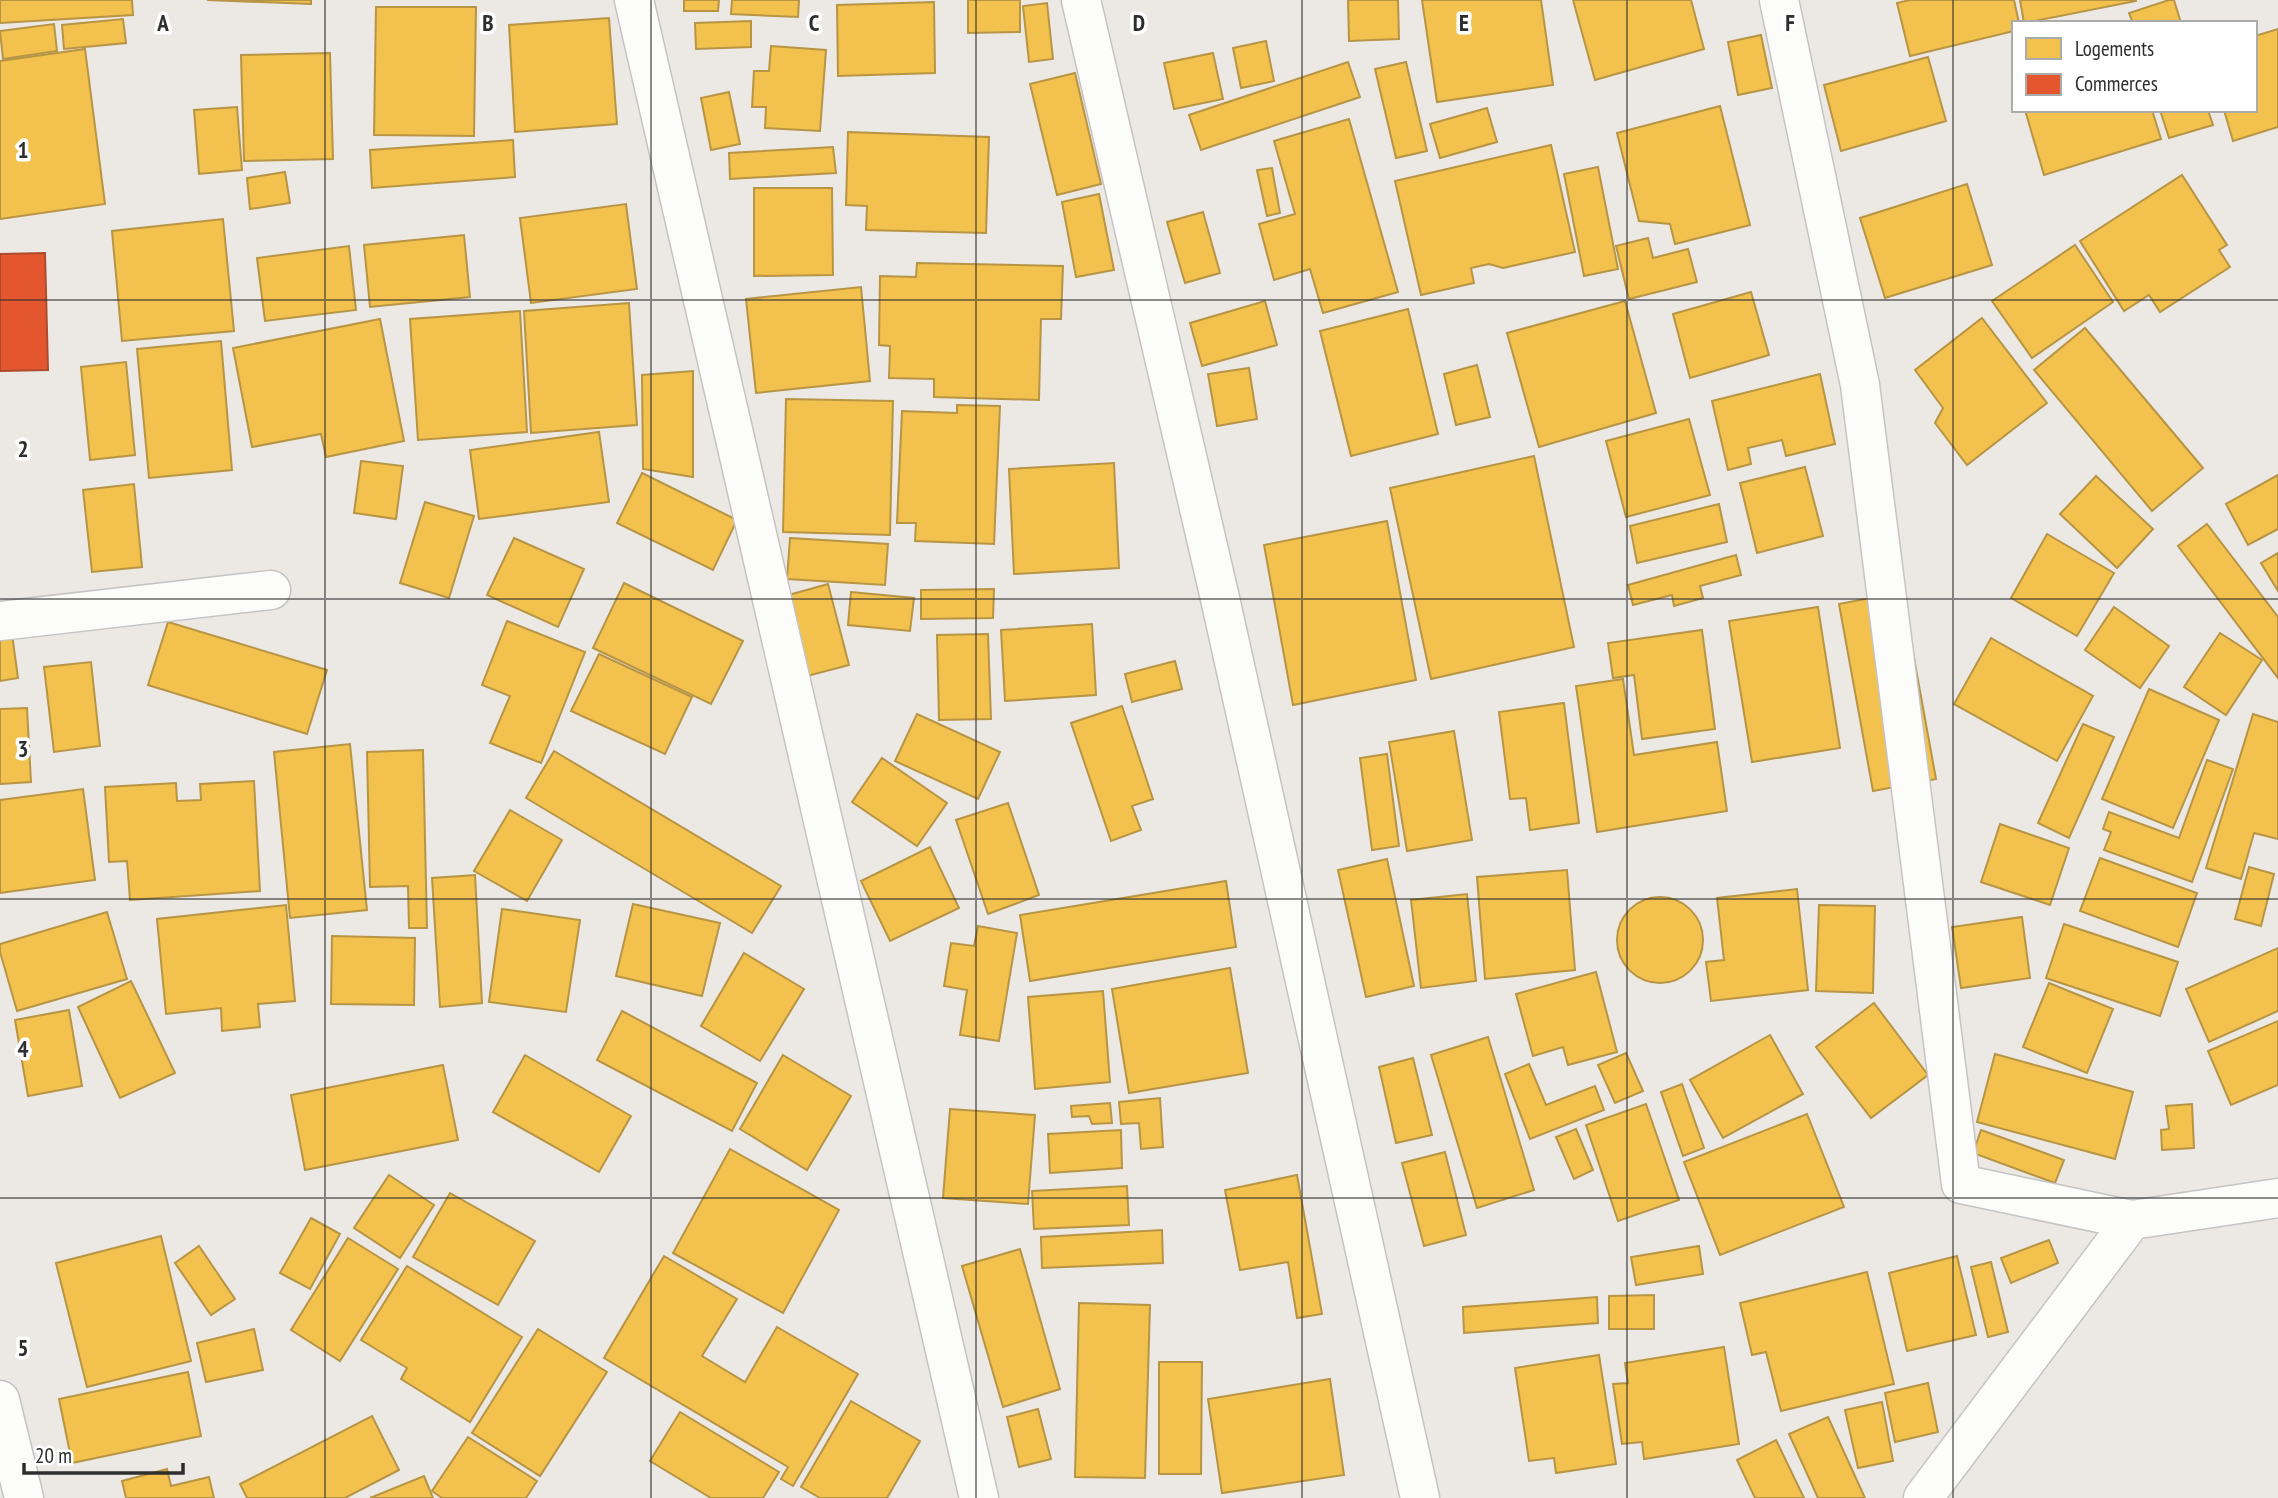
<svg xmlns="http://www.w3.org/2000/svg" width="2278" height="1498" viewBox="0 0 2278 1498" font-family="'PT Sans Narrow',sans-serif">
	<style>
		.homes { fill: #f2c14e; stroke: #b79544; stroke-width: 2 }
		.shops { fill: #e4572e; stroke: #ad4b2e; stroke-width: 2 }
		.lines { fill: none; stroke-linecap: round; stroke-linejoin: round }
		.minor-casing { stroke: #c5c4c5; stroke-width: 41 }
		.minor { stroke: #fcfcfb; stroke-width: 38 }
		.grid { fill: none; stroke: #2e2e2e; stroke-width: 2; stroke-opacity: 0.55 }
		.grid-label { font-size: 23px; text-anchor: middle; font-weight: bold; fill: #2e2e2e; stroke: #fff; stroke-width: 7; stroke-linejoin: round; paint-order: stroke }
	</style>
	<rect width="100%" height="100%" fill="#ece8e4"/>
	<!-- homes -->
	<g class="homes">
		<path d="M0,0H132L133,15L0,23Z"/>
		<path d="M207,0H311V4Z"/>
		<path d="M684,0H719L718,11H684Z"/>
		<path d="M732,0H799L798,17L731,14Z"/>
		<path d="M968,0H1020V32L968,33Z"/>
		<path d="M1348,0H1398L1399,39L1349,41Z"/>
		<path d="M1422,0H1541L1553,85L1437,102Z"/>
		<path d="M1573,0H1691L1704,49L1595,80Z"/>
		<path d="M1910,0H2014L2019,23H2014V31L1910,56L1897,3Z"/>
		<path d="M2020,0H2136V1L2024,23Z"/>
		<path d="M2169,0H2174L2181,23H2133L2129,13Z"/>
		<path d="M934,2L935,73L838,76L837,5Z"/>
		<path d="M1047,3L1053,59L1029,62L1023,6Z"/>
		<path d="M376,7H476L474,136L374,135Z"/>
		<path d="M609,18L617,124L515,132L509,25Z"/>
		<path d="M123,19L126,43L64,49L62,25Z"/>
		<path d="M751,21V47L696,49L695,23Z"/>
		<path d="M54,24L57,51L3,59L0,31Z"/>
		<path d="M2278,29V127L2233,141L2224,110H2255V36Z"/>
		<path d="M1761,35L1772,88L1738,95L1728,42Z"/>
		<path d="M1266,41L1274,81L1241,88L1233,48Z"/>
		<path d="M771,46L826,50L820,131L765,128L766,107H752L754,71H769Z"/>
		<path d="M85,49L105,204L0,219V61Z"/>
		<path d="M330,53L333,159L244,161L241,55Z"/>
		<path d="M1213,53L1223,99L1174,109L1164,63Z"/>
		<path d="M1928,57L1946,121L1841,151L1824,85Z"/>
		<path d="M1348,62L1360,97L1201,150L1189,115Z"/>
		<path d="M1406,62L1427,151L1396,158L1375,69Z"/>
		<path d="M1075,73L1101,184L1057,195L1030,84Z"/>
		<path d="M729,92L740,144L711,150L701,98Z"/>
		<path d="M1720,106L1750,225L1675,244L1670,224L1639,221L1617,133Z"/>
		<path d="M237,107L242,170L199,174L194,110Z"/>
		<path d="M1487,108L1497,142L1440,158L1430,124Z"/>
		<path d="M2025,110H2152L2161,139L2044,175Z"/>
		<path d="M2160,110H2208L2213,125L2169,138Z"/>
		<path d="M1349,119L1398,292L1323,313L1310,269L1274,280L1259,224L1295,214L1274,141Z"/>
		<path d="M848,132L989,137L986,233L866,230L867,206L846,205Z"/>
		<path d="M513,140L515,177L372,188L370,150Z"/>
		<path d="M1551,145L1575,252L1503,268L1489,264L1471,268L1474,283L1421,295L1395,181Z"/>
		<path d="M833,147L836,173L730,179L729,153Z"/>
		<path d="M1598,167L1618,269L1584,276L1564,174Z"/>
		<path d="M1272,168L1280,213L1267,216L1257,170Z"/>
		<path d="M285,172L290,203L250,209L247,178Z"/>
		<path d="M2182,175L2227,245L2219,250L2230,267L2160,312L2149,295L2124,311L2080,241Z"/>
		<path d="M1967,184L1992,265L1885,298L1860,218Z"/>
		<path d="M754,188H832L833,275L754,276Z"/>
		<path d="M1099,194L1114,270L1076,277L1062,202Z"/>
		<path d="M626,204L637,289L531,303L520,218Z"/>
		<path d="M1203,212L1220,273L1185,283L1167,222Z"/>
		<path d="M223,219L234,331L122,341L112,231Z"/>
		<path d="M464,235L470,297L370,307L364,245Z"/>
		<path d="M1648,238L1653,258L1688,249L1697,282L1629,299L1616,246Z"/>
		<path d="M2075,245L2113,302L2032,358L1992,301Z"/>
		<path d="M349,246L356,310L265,321L257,258Z"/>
		<path d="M917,263L1063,266L1061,319H1041L1039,400L934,397V379L889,378L890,346L879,345L880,276L916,277Z"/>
		<path d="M861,287L870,381L756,393L746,299Z"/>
		<path d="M1751,292L1769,355L1690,378L1673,314Z"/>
		<path d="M1265,301L1277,345L1202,366L1190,323Z"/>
		<path d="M1625,301L1656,413L1539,447L1507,333Z"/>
		<path d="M629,303L637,425L531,433L524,311Z"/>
		<path d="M1408,309L1438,434L1351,456L1320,331Z"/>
		<path d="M520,311L527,432L418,440L410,319Z"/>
		<path d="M1982,318L2047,403L1967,465L1935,423L1943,408L1915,370Z"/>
		<path d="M380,319L404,441L326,457L321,434L252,447L233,348Z"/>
		<path d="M2085,328L2203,468L2152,511L2034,370Z"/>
		<path d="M221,341L232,470L149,478L137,349Z"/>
		<path d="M126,362L135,455L90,460L81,367Z"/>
		<path d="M1477,365L1490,417L1456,425L1444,374Z"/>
		<path d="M1249,368L1257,419L1217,426L1208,374Z"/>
		<path d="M693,371V477L643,469L642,375Z"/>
		<path d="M1820,374L1835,444L1786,456L1782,440L1748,448L1751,464L1728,470L1712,401Z"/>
		<path d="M786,399L893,401L890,535L783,532Z"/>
		<path d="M957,405L1000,406L994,544L915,541L916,523H897L902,411L957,413Z"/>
		<path d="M1689,419L1710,495L1626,517L1606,441Z"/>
		<path d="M599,432L609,502L479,519L470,450Z"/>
		<path d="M1534,456L1574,647L1431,679L1390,488Z"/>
		<path d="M361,461L403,466L396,519L354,513Z"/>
		<path d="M1114,463L1119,568L1014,574L1009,469Z"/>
		<path d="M1805,467L1823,536L1757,553L1740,483Z"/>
		<path d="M642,473L737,520L713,570L617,523Z"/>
		<path d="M2278,475V529L2248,545L2226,504Z"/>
		<path d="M2096,476L2153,529L2117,568L2060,514Z"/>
		<path d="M134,484L142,567L92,572L83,490Z"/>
		<path d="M425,502L474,516L449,598L400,583Z"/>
		<path d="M1719,504L1727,542L1637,563L1630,526Z"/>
		<path d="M1387,521L1416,680L1293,705L1264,545Z"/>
		<path d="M2207,524L2278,617V678L2178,546Z"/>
		<path d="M2047,534L2114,573L2077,636L2011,598Z"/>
		<path d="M514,538L584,569L558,627L487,595Z"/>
		<path d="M790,538L888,544L885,585L787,579Z"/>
		<path d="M2278,553V591L2261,563Z"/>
		<path d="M1736,555L1741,575L1700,586L1703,598L1674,606L1672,595L1633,605L1628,585Z"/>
		<path d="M624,583L743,641L711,704L593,648Z"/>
		<path d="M828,584L849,665L807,676L785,596Z"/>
		<path d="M994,589L993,618L921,619V590Z"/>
		<path d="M851,592L914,598L910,631L848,625Z"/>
		<path d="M1902,592L1936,779L1873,791L1839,604Z"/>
		<path d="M1818,607L1840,748L1752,762L1729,621Z"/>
		<path d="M2114,607L2169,646L2140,688L2085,650Z"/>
		<path d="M507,621L585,652L541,763L490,743L510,696L482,685Z"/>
		<path d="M168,622L327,670L307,734L148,685Z"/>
		<path d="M1092,624L1096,695L1005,701L1001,630Z"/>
		<path d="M1702,630L1715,729L1642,739L1634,675L1613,678L1608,643Z"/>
		<path d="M2220,633L2262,660L2226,715L2184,687Z"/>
		<path d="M12,634L18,678L0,681V636Z"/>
		<path d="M988,634L991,719L939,720L937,635Z"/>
		<path d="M1991,638L2093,696L2057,761L1954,704Z"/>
		<path d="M599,654L692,697L665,754L571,711Z"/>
		<path d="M1175,661L1182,689L1132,702L1125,674Z"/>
		<path d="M91,662L100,746L54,752L44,667Z"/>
		<path d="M1623,679L1634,755L1717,742L1727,811L1597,832L1576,686Z"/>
		<path d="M2149,689L2219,720L2173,828L2102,799Z"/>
		<path d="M1564,703L1579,823L1530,830L1526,798L1510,799L1499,712Z"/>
		<path d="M1122,706L1153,799L1132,806L1141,830L1111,841L1071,723Z"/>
		<path d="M27,708L31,782L0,784V709Z"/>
		<path d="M917,714L1000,752L978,799L895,761Z"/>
		<path d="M2253,714L2278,722V839L2254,833L2241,879L2206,868Z"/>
		<path d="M2083,724L2114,737L2069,838L2038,823Z"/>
		<path d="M1454,731L1472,840L1407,851L1389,742Z"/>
		<path d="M350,744L367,910L290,918L274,752Z"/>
		<path d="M423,750L427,928H409L408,886L370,887L367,752Z"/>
		<path d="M554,751L781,886L752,933L526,798Z"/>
		<path d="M1387,754L1399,846L1372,850L1360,758Z"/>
		<path d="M882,758L947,803L917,846L852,802Z"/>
		<path d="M2207,760L2233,769L2192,882L2104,850L2111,832L2103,829L2109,812L2179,838Z"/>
		<path d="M254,781L260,891L130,900L127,861L109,862L105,787L176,783L177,801L201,800L200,784Z"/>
		<path d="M83,789L95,880L0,893V800Z"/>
		<path d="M1008,803L1039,895L988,914L956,820Z"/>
		<path d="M510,810L562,840L527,901L474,871Z"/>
		<path d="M2000,824L2069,848L2050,905L1981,882Z"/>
		<path d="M930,847L959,908L890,941L861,881Z"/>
		<path d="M2100,858L2197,893L2178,947L2080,911Z"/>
		<path d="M1387,859L1414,986L1366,997L1338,870Z"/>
		<path d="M2249,867L2274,874L2261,926L2235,919Z"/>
		<path d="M1567,870L1575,970L1485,979L1477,877Z"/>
		<path d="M475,875L482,1003L440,1007L432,878Z"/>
		<path d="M1226,881L1236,947L1030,981L1020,915Z"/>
		<path d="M1797,889L1808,990L1711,1001L1706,962L1724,960L1717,898Z"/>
		<path d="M1467,894L1476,981L1421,988L1411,900Z"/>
		<circle cx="1660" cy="940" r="43"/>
		<path d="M633,904L720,923L702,996L616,976Z"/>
		<path d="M286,905L295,1001L258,1004L260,1027L222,1031L221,1008L166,1014L157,919Z"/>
		<path d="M1819,905L1875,906L1873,993L1816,991Z"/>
		<path d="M502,909L580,920L566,1012L489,1002Z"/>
		<path d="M107,912L127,979L17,1011L0,952V944Z"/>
		<path d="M2022,917L2030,978L1961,988L1952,927Z"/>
		<path d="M2064,924L2178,962L2160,1016L2046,978Z"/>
		<path d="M978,926L1017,933L999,1041L960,1035L967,990L944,986L951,943L974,946Z"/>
		<path d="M332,936L415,938L414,1005L331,1004Z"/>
		<path d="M2278,948V1011L2209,1042L2186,989Z"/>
		<path d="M744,953L804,989L760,1061L701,1026Z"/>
		<path d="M1230,968L1248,1073L1129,1093L1112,989Z"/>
		<path d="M1596,972L1617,1052L1568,1065L1563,1047L1533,1056L1516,994Z"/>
		<path d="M131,981L175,1073L120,1098L78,1007Z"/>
		<path d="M2049,983L2113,1009L2087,1073L2023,1047Z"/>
		<path d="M1103,991L1110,1082L1035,1089L1028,997Z"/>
		<path d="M1874,1003L1928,1075L1871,1118L1816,1047Z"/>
		<path d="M69,1010L82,1086L28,1096L15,1020Z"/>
		<path d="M622,1011L757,1083L732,1131L597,1060Z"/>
		<path d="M2278,1021V1085L2231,1105L2208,1051Z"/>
		<path d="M1770,1035L1803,1094L1723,1138L1690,1080Z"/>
		<path d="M1488,1037L1534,1190L1477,1208L1431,1055Z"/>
		<path d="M1626,1053L1643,1091L1615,1103L1598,1065Z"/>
		<path d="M1995,1054L2133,1092L2115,1159L1977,1122Z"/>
		<path d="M525,1055L631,1116L599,1172L493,1112Z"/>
		<path d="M783,1055L851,1096L807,1170L740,1129Z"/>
		<path d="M1413,1058L1432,1135L1396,1143L1379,1067Z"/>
		<path d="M1529,1064L1546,1105L1595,1086L1604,1110L1530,1139L1505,1074Z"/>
		<path d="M443,1065L458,1140L305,1170L291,1095Z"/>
		<path d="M1682,1084L1704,1148L1683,1156L1661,1092Z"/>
		<path d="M1160,1098L1163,1147L1141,1149L1139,1123L1121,1124L1119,1102Z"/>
		<path d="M1110,1103L1112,1123L1092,1124L1089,1116L1072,1117L1071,1106Z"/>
		<path d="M1646,1104L1679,1200L1618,1221L1586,1125Z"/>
		<path d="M2192,1104L2194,1148L2162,1150L2161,1130L2169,1129L2166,1106Z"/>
		<path d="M950,1109L1035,1115L1028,1204L943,1198Z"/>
		<path d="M1807,1114L1844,1207L1720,1255L1684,1162Z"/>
		<path d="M1576,1129L1593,1170L1574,1179L1556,1137Z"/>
		<path d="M1121,1130L1122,1168L1050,1173L1048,1134Z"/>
		<path d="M1981,1130L2064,1160L2055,1183L1973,1153Z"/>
		<path d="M730,1149L839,1210L783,1313L673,1253Z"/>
		<path d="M1445,1152L1466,1235L1424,1246L1402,1163Z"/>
		<path d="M389,1175L434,1205L400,1258L354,1228Z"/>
		<path d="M1297,1175L1322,1314L1297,1318L1288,1262L1240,1270L1225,1190Z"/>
		<path d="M1127,1186L1129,1225L1034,1229L1032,1191Z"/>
		<path d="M450,1193L535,1241L498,1305L413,1257Z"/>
		<path d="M311,1218L340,1234L310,1289L280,1273Z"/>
		<path d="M1162,1230L1163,1263L1042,1268L1041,1237Z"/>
		<path d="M161,1236L191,1361L87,1387L56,1263Z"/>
		<path d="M348,1238L398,1269L340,1361L291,1330Z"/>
		<path d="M2049,1240L2058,1263L2011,1283L2001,1258Z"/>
		<path d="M199,1246L235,1299L211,1315L175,1263Z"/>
		<path d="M1699,1246L1703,1274L1636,1285L1631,1257Z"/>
		<path d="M1020,1249L1060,1389L1003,1407L962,1266Z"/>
		<path d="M664,1256L737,1299L702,1356L745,1382L777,1327L858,1374L793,1486L781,1479L788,1467L604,1358Z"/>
		<path d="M1957,1256L1976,1335L1907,1351L1889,1273Z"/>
		<path d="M1991,1262L2008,1332L1988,1337L1971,1267Z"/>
		<path d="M407,1266L522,1337L470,1422L401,1379L407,1368L361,1340Z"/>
		<path d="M1867,1272L1894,1384L1781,1411L1766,1352L1752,1355L1740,1303Z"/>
		<path d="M1654,1295V1329H1609V1296Z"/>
		<path d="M1597,1297L1598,1323L1464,1333L1463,1307Z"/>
		<path d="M1079,1303L1150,1305L1145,1478L1075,1477Z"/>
		<path d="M254,1329L263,1370L206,1382L197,1343Z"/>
		<path d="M538,1329L607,1372L540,1476L472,1433Z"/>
		<path d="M1724,1347L1739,1444L1644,1459L1642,1442L1622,1444L1613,1384L1628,1383L1625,1363Z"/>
		<path d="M1599,1355L1616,1464L1556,1473L1554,1458L1529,1461L1515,1368Z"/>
		<path d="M1159,1362H1202L1201,1474H1159Z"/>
		<path d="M188,1372L201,1436L72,1463L59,1399Z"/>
		<path d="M1330,1379L1344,1475L1222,1493L1208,1399Z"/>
		<path d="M1928,1383L1938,1432L1895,1442L1885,1393Z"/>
		<path d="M851,1401L920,1441L887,1498H820L801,1487Z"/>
		<path d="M1882,1402L1893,1461L1858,1468L1845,1410Z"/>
		<path d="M1038,1409L1051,1459L1019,1467L1007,1417Z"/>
		<path d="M680,1412L779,1472L763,1498H711L650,1461Z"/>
		<path d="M372,1416L399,1470L345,1498H247L240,1484Z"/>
		<path d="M1828,1417L1865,1498H1818L1789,1434Z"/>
		<path d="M468,1437L537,1481L526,1498H442L432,1491Z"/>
		<path d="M1776,1440L1804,1498H1755L1737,1460Z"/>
		<path d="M167,1469L171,1486L209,1477L214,1498H126L122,1481Z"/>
		<path d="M424,1476L433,1498H370Z"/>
	</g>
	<!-- shops -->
	<path class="shops" d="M45,253L48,370L0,371V254Z"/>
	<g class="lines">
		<defs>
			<g id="minor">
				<path d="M634,0L979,1498"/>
				<path d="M1081,0L1219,594L1420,1498"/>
				<path d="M1779,0L1860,385L1961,1184L2132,1220"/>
				<path d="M0,621L271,590"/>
				<path d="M0,1400L24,1498"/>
				<path d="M1923,1498L2132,1220L2278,1198"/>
			</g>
		</defs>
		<!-- minor casing -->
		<use href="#minor" class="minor-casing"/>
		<!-- minor -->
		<use href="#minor" class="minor"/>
	</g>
	<!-- grid -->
	<path class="grid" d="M325,0V1498M651,0V1498M976,0V1498M1302,0V1498M1627,0V1498M1953,0V1498M0,300H2278M0,599H2278M0,899H2278M0,1198H2278"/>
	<g class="grid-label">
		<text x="163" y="31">A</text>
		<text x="488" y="31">B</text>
		<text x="814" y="31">C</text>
		<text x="1139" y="31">D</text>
		<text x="1464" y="31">E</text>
		<text x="1790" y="31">F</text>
		<text x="23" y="158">1</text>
		<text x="23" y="457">2</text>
		<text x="23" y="757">3</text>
		<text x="23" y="1057">4</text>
		<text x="23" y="1356">5</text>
	</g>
	<!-- legend -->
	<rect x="2012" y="21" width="245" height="91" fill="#ffffff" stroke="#ababab" stroke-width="2"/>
	<rect x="2026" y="38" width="35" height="21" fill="#f2c14e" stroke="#ababab" stroke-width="2"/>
	<text x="2075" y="56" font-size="21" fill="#2e2e2e">Logements</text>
	<rect x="2026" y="74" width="35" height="21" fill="#e4572e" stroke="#ababab" stroke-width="2"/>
	<text x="2075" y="91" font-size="21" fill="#2e2e2e">Commerces</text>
	<!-- scale -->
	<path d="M24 1463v10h159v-10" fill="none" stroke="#2e2e2e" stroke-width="3.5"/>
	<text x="35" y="1463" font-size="21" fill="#2e2e2e" stroke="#ffffff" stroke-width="5" paint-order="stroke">20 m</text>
</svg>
